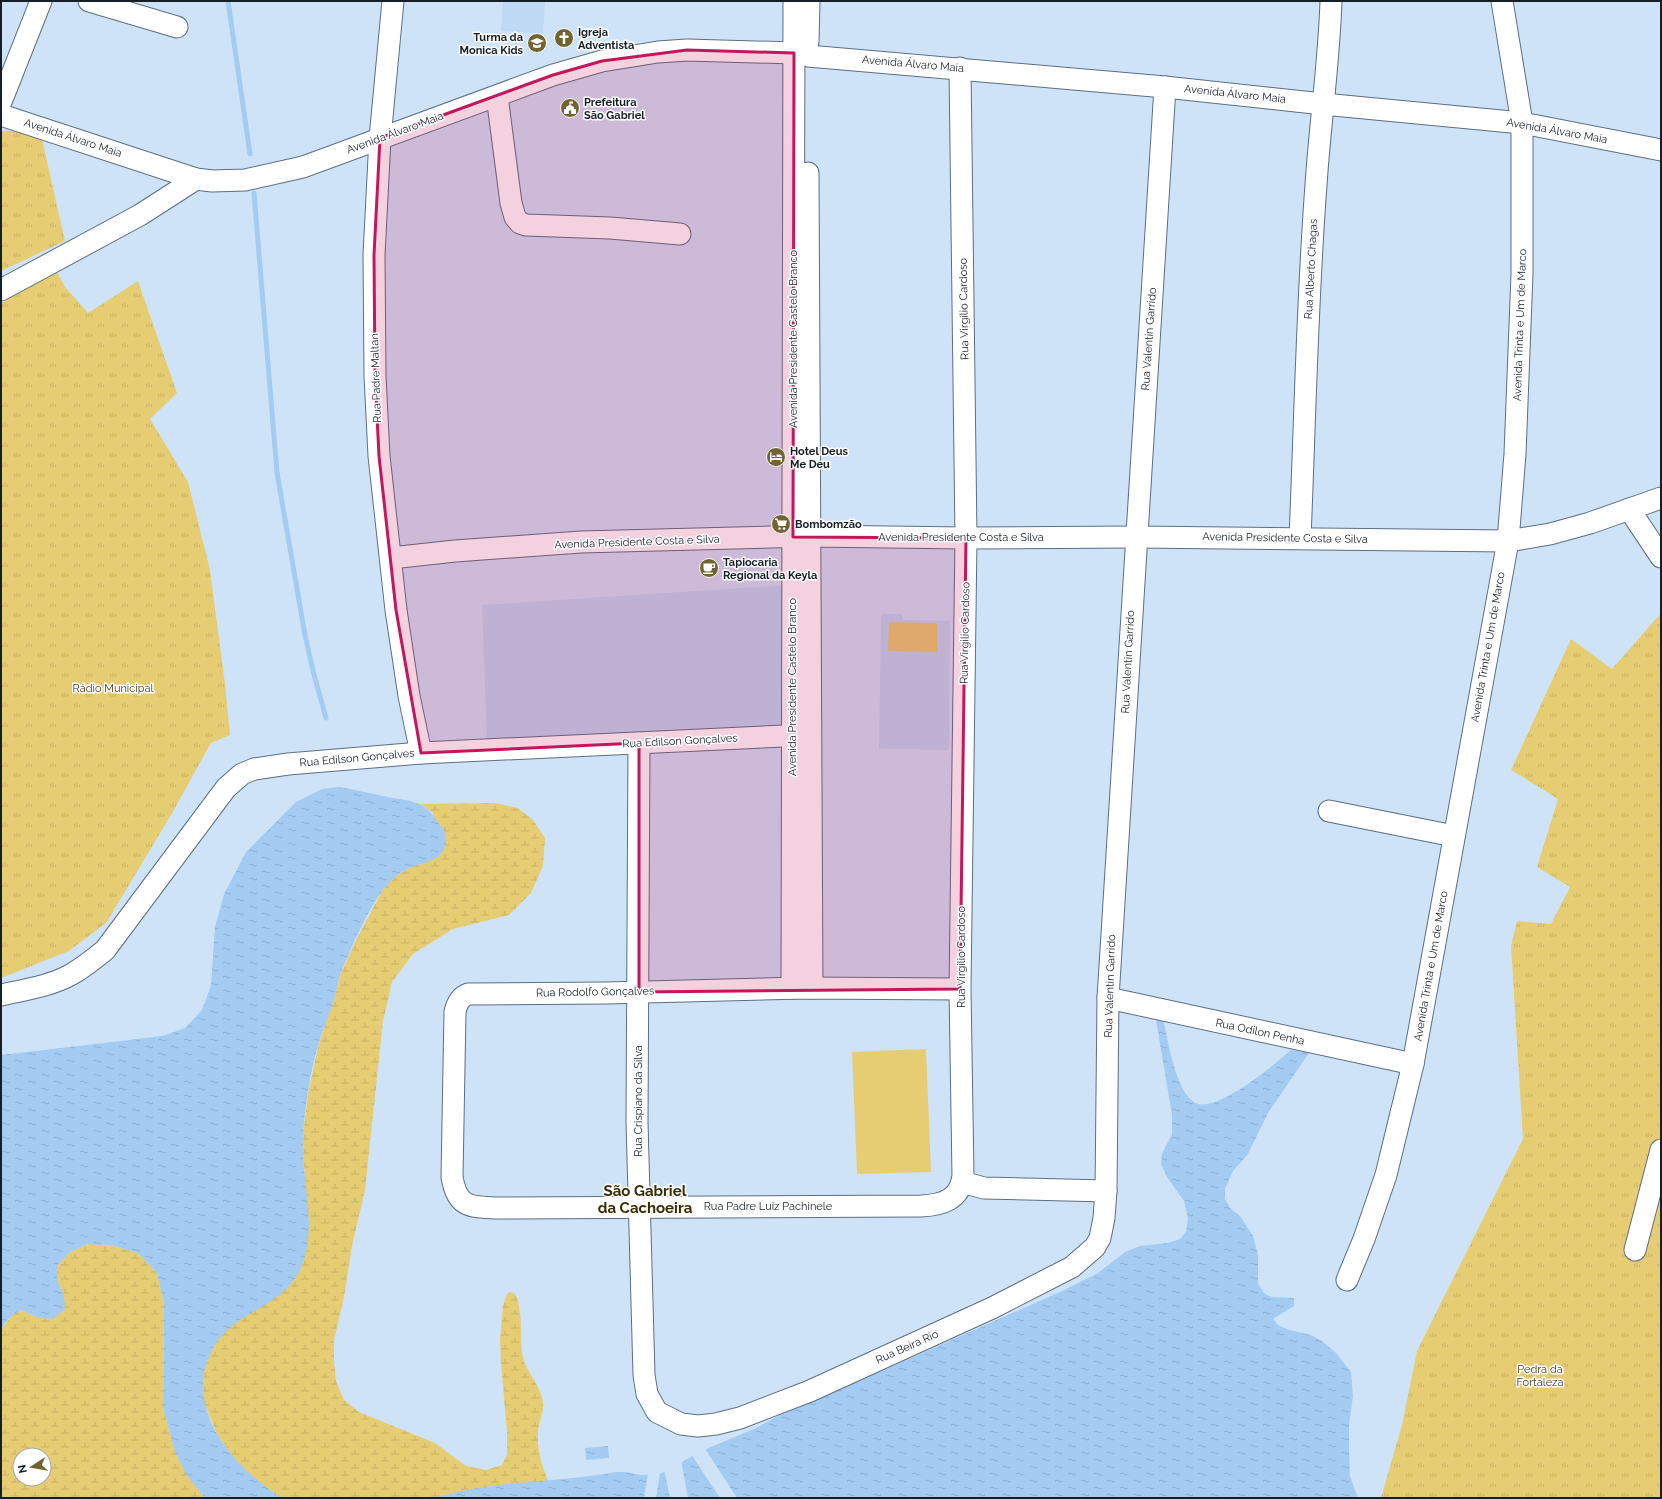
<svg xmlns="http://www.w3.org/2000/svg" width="1662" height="1499" viewBox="0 0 1662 1499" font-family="Raleway,sans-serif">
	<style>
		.built { fill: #bfd8f3 }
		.grass { fill: url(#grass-tufts) }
		.wetland { fill: url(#wetland-marsh); fill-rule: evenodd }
		.pitch { fill: #e6cd74 }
		.water { fill: url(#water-ripples) }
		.pier { fill: #cfe3f8 }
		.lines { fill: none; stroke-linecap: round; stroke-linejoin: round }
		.stream { stroke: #a4cbf2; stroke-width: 5 }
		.minor-casing { stroke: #5c6e80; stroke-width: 23 }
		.minor { stroke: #fff; stroke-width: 21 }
		.marked { fill: #c2185b; fill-opacity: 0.2; stroke: #c2185b; stroke-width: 3; stroke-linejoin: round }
		.labels { text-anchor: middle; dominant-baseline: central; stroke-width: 3; stroke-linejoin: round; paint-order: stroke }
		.poi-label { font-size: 11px; font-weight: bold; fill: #171f26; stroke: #fff; text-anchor: start }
		.street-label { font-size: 11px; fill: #171f26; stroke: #fff }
		.park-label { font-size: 11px; fill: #463b14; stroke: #fff }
		.district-label { font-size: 15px; font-weight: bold; fill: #382d02; stroke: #fff }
	</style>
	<defs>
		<pattern id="grass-tufts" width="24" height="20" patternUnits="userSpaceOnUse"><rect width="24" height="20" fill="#e6cd74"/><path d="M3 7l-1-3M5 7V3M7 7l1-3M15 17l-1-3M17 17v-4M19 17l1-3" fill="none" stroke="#c5b064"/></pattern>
		<pattern id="wetland-marsh" width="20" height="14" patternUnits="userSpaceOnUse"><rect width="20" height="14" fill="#e6cd74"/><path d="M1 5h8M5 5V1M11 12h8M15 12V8" fill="none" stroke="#c5b064"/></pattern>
		<pattern id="water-ripples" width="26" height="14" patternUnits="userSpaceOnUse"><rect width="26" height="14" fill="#a4cbf2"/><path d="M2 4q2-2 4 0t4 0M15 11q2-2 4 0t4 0" fill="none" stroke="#8caecf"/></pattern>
	</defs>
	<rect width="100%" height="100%" fill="#cfe3f8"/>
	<!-- built -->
	<g class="built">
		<path d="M503,1H545L543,34L501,31Z"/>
		<path d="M785,585L788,726L487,742L482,605Z"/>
		<path d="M881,614H902L903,620L950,621L949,750L879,749Z"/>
	</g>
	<!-- grass -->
	<g class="grass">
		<path d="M40,130L65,241L1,271V131Z"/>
		<path d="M56,270L65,287L88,313L138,281L177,393L150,419L188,482L210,570L225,684L230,735L211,743L171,815L106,923L69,951L1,978V304L17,292Z"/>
		<path d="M1661,613V1498H1381L1402,1425L1417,1351L1523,1139L1511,946L1517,921L1551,924L1570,887L1537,867L1558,799L1511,770L1571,639L1612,669Z"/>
	</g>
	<!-- wetland -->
	<g class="wetland">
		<path d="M496,803L518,808L533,820L545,838L543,866L531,893L509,915L453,929L413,954L392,982L383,1021L365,1190L352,1246L344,1297L334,1340V1360L336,1381L344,1400L359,1412L435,1443L466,1466L486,1470L502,1465L507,1455V1432L501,1363L500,1340L503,1305L507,1294L510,1292L515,1294C523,1308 520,1336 522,1352C524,1371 541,1384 543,1403C544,1414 538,1423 538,1433C537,1451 542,1466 548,1481L492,1486L435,1498H281L254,1479L235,1460L217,1434L204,1403L202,1383L206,1364L214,1344L228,1328L247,1315L309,1227L302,1143L308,1094L319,1043L333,1002L341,973L356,940L383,889L397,875L415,865L429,861L433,813L421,804Z"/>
		<path d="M88,1244L111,1245L138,1253L157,1273L164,1303L163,1407L175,1452L187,1475L205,1498H1L2,1328L13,1314L22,1310L36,1317L64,1296L57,1279V1266L70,1252ZM20,1455H44V1479H20Z"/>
	</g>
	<!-- pitch -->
	<g class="pitch">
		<path d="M889,622L937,623V652L888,651Z"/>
		<path d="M926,1049L931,1172L857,1174L852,1052Z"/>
	</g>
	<!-- water -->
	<g class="water">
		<path d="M338,787C353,789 368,793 383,796C408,802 422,797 438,822C441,826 444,829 445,834C447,841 446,849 440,855C432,863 417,864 407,869C380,884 367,916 354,942C350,952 345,962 341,972C338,982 336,993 333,1003C329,1016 323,1029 319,1042C310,1073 304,1109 303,1141C302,1150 304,1160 304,1169C307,1199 313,1230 304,1260C288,1311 229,1308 210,1355C206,1364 202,1375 203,1386C204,1435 244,1472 281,1498H205L187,1476L175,1452L163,1407L164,1303L157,1273L138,1253L111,1245L88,1244L70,1252L57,1266V1279L64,1296L65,1309L53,1319L36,1317L22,1310C12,1314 3,1322 1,1333V1055L163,1036L185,1028L202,1010L211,985L215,927L224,894L246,852L296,802L322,789Z"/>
		<path d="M1156,1020L1164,1022C1168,1041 1177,1099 1199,1104C1221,1109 1274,1065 1291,1050L1309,1053L1268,1113L1248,1154L1233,1171L1225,1189V1199L1231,1209L1240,1216L1253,1236L1258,1255V1283L1264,1293L1271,1297L1294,1298V1306L1273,1319L1278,1325L1289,1330L1311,1335L1322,1341L1336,1353L1351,1372L1353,1396L1349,1425V1449L1350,1476L1358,1498H435C492,1480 557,1483 616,1472H625L641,1475L659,1474L669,1470L697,1453L756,1428L807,1400L847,1383L875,1374L1062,1291L1098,1273L1125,1252L1140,1246L1168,1243L1180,1239L1186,1232L1188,1218L1184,1201L1167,1177L1161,1164L1162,1154L1172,1134V1115Z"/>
		<path d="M608,1446L609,1458L586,1460L585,1448Z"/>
	</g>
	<!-- pier -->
	<g class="pier">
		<path d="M704,1447L737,1498H720L691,1454Z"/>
		<path d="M681,1460L688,1498H670L664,1469Z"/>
		<path d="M657,1472L660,1473L656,1498L644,1497L648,1473Z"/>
	</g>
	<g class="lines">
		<!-- stream -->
		<g class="stream">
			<path d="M228,1L250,154"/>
			<path d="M254,193L277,473L305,635L313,671L326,718"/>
		</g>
		<defs>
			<g id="minor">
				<path d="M89,1L177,27"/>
				<path d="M393,1L380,138L374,255L375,376L379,456L396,610L409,696L421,753"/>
				<path d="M808,42L809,1"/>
				<path d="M808,56L1165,87L1323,104L1522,123L1661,150"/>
				<path d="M497,96L511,203L515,217L520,223L526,225L610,228L680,234"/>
				<path d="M1,102L41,1"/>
				<path d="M1,115L196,179L212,181L245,180L303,167L553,75L602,61L658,52L687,50L794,53"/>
				<path d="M808,173L812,988"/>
				<path d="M1,290L140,215L196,179"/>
				<path d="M1629,509L1661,557"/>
				<path d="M1300,538C1305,421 1307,302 1316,185C1320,123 1329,63 1331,1"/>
				<path d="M391,558L455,551L581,542L810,536L966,538L1136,537L1508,541L1550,534L1590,523L1661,498"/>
				<path d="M639,743L637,1122L644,1375L647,1394L657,1412L681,1424L698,1426L716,1424L740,1418L810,1391L992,1308L1072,1267L1095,1247L1100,1238L1104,1218L1106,1191L1108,998L1165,87"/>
				<path d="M1329,811L1454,836"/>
				<path d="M792,988L794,1"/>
				<path d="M960,989L803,988L606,993L468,994C460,997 457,1003 455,1012L452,1177C457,1207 469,1207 497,1208L921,1206C942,1205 960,1200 963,1176L960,989L966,538L960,68"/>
				<path d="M1,995C24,990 51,986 72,974C84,967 94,959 105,950L226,788L242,774L254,769L288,764L421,753L806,735"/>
				<path d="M1108,998L1413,1064"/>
				<path d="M962,1182L984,1188L1106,1191"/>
				<path d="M1635,1250L1661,1150"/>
				<path d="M1347,1280L1364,1239L1386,1175L1413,1064L1508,541L1515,454L1522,274V123L1502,1"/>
			</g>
		</defs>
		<!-- minor casing -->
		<use href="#minor" class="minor-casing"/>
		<!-- minor -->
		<use href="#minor" class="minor"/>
	</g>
	<!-- marked area -->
	<path class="marked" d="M687,50L794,53L793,537L966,538L960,989L639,992V743L421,753L396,610L379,456L375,376L374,255L380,138L553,75L602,61Z"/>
	<!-- icons -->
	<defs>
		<symbol id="church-disc" viewBox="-11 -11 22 22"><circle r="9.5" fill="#726431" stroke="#fff"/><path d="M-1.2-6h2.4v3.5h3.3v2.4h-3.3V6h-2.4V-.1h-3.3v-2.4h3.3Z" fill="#fff"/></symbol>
		<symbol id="school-disc" viewBox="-11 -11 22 22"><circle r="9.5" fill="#726431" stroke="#fff"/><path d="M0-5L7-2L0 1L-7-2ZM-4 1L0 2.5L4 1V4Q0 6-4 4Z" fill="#fff"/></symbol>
		<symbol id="civic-disc" viewBox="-11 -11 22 22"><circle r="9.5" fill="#726431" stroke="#fff"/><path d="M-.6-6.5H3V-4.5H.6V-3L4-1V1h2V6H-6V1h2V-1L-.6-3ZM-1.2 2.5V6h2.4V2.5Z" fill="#fff"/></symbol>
		<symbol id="hotel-disc" viewBox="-11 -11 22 22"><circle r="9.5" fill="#726431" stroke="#fff"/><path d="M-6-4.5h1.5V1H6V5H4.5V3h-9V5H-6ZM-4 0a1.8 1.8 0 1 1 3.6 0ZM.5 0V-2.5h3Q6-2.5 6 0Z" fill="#fff"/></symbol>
		<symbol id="supermarket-disc" viewBox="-11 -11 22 22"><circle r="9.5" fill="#726431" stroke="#fff"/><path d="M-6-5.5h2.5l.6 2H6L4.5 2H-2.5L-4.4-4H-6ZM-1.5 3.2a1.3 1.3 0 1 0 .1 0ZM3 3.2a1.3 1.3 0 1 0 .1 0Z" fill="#fff"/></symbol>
		<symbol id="cafe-disc" viewBox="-11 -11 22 22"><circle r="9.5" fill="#726431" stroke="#fff"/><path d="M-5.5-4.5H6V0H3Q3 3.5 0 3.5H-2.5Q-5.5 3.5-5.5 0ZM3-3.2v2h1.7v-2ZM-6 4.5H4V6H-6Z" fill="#fff"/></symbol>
	</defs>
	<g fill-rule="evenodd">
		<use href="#church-disc" x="553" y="27" width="22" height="22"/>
		<use href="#school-disc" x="526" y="32" width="22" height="22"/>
		<use href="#civic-disc" x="559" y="97" width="22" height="22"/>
		<use href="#hotel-disc" x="765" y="446" width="22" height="22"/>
		<use href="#supermarket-disc" x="770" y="513" width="22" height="22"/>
		<use href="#cafe-disc" x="698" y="557" width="22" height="22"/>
	</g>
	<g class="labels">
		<!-- poi labels -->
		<g class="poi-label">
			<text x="578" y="32">Igreja<tspan x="578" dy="13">Adventista</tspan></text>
			<text x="523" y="37" text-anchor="end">Turma da<tspan x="523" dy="13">Monica Kids</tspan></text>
			<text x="584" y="102">Prefeitura<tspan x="584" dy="13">São Gabriel</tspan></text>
			<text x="790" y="451">Hotel Deus<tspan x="790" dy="13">Me Deu</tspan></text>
			<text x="795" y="524">Bombomzão</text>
			<text x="723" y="562">Tapiocaria<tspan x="723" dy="13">Regional da Keyla</tspan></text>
		</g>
		<!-- street labels -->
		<g class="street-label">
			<text transform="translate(913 64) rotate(5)">Avenida Álvaro Maia</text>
			<text transform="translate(1235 94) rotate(6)">Avenida Álvaro Maia</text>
			<text transform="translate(1557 131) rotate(10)">Avenida Álvaro Maia</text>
			<text transform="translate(395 133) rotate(-20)">Avenida Álvaro Maia</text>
			<text transform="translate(73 138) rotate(18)">Avenida Álvaro Maia</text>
			<text transform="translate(1311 269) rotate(-87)">Rua Alberto Chagas</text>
			<text transform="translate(964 309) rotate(-91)">Rua Virgilio Cardoso</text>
			<text transform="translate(1520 325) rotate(-88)">Avenida Trinta e Um de Marco</text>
			<text transform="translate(793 339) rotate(-90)">Avenida Presidente Castelo Branco</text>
			<text transform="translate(1149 339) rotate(-86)">Rua Valentin Garrido</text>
			<text transform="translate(376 378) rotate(-92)">Rua Padre Maltan</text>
			<text x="961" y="537">Avenida Presidente Costa e Silva</text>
			<text transform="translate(1285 538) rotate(1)">Avenida Presidente Costa e Silva</text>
			<text transform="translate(637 542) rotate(-2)">Avenida Presidente Costa e Silva</text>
			<text transform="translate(965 633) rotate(-89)">Rua Virgilio Cardoso</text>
			<text transform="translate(1488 647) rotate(-80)">Avenida Trinta e Um de Marco</text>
			<text transform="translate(1128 662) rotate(-87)">Rua Valentin Garrido</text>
			<text transform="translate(792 687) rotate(-90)">Avenida Presidente Castelo Branco</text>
			<text transform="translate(680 741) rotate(-3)">Rua Edilson Gonçalves</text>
			<text transform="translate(357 758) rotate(-5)">Rua Edilson Gonçalves</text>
			<text transform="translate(961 957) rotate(-90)">Rua Virgilio Cardoso</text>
			<text transform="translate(1431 966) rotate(-80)">Avenida Trinta e Um de Marco</text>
			<text transform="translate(1110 986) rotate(-88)">Rua Valentin Garrido</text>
			<text transform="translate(595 992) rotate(-1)">Rua Rodolfo Gonçalves</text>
			<text transform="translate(1260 1032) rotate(12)">Rua Odilon Penha</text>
			<text transform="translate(638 1101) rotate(-90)">Rua Crispiano da Silva</text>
			<text x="768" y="1206">Rua Padre Luiz Pachinele</text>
			<text transform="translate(907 1347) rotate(-24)">Rua Beira Rio</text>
		</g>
		<!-- park labels -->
		<g class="park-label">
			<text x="113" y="688">Rádio Municipal</text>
			<text x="1540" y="1369">Pedra da<tspan x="1540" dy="13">Fortaleza</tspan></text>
		</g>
		<!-- district labels -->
		<g class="district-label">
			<text x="645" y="1191">São Gabriel<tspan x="645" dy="17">da Cachoeira</tspan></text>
		</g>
	</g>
	<!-- border -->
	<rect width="1662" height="1499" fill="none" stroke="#171f26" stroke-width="4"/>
	<!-- north arrow -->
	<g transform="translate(32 1467) rotate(258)"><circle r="19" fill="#ffffff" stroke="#a2a5a8"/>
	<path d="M0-3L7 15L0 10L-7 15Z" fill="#726431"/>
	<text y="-6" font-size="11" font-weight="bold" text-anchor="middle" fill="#171f26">N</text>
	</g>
</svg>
